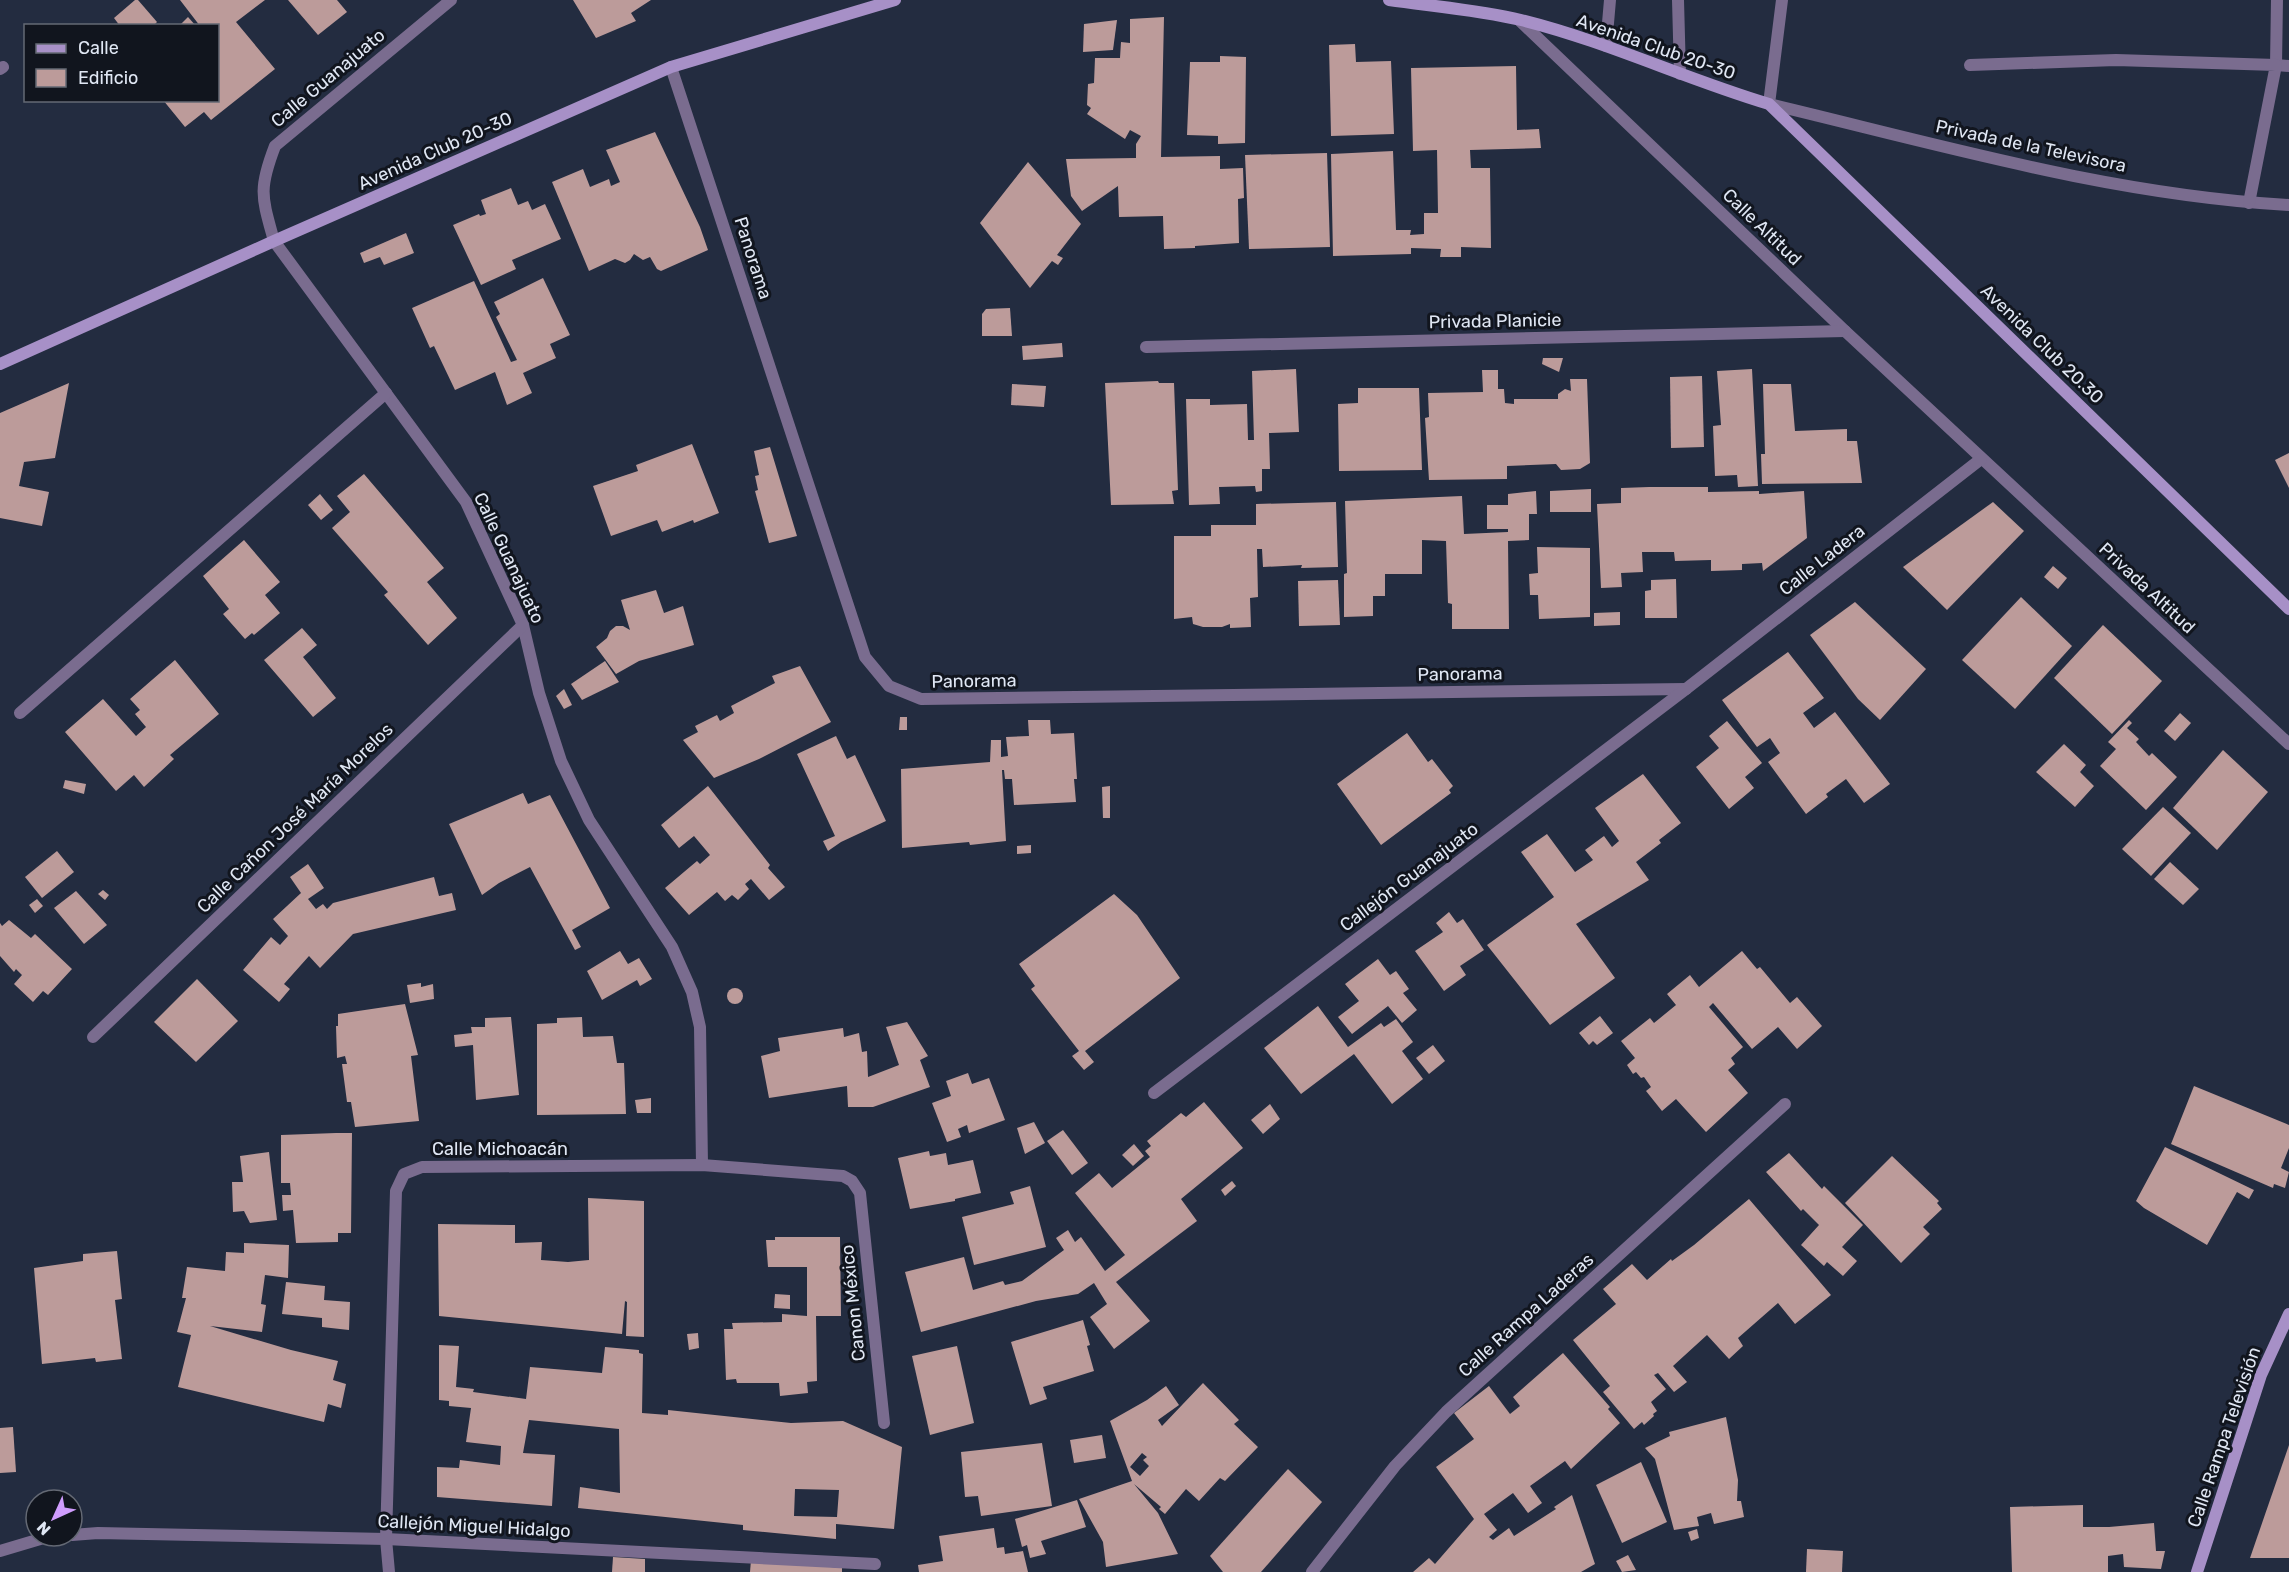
<svg xmlns="http://www.w3.org/2000/svg" width="2289" height="1572" viewBox="0 0 2289 1572" font-family="Rubik,sans-serif">
	<style>
		.building { fill: #bc9b9a; fill-rule: evenodd }
		.lines { fill: none; stroke-linecap: round; stroke-linejoin: round }
		.lane { stroke: #7a6c8f; stroke-width: 12 }
		.street { stroke: #7a6c8f; stroke-width: 12 }
		.secondary { stroke: #a790c7; stroke-width: 12 }
		.labels { text-anchor: middle; dominant-baseline: central; stroke-width: 6; stroke-linejoin: round; paint-order: stroke }
		.street-label { font-size: 18px; fill: #e0e7f4; stroke: #11151e }
	</style>
	<rect width="100%" height="100%" fill="#232c40"/>
	<!-- building -->
	<g class="building">
		<path d="M135,0H138L157,22L153,26H120L114,18Z"/>
		<path d="M180,0H265L236,22L275,69L211,120L204,112L185,127L163,100H218V26H200Z"/>
		<path d="M288,0H337L347,12L318,35Z"/>
		<path d="M573,0H651L631,13L636,21L596,38Z"/>
		<path d="M188,17L196,26H179Z"/>
		<path d="M1164,17L1161,157L1220,156V169L1243,168L1244,198L1238,199L1239,243L1195,246V248L1164,249L1163,216L1119,217L1118,186L1082,211L1071,196L1066,159L1136,158V144L1141,136L1130,130L1125,139L1087,114L1091,108L1087,105L1088,84L1094,83L1095,58H1120L1121,42L1130,43V19Z"/>
		<path d="M1117,20L1113,50L1083,52L1084,24Z"/>
		<path d="M1355,44L1356,62L1391,61L1394,134L1331,136L1329,45Z"/>
		<path d="M1220,56L1246,57L1245,143L1218,144V136L1187,135L1190,62H1220Z"/>
		<path d="M1516,66L1517,130L1539,129L1541,148L1470,150L1471,168H1490L1491,248L1461,247V257H1440L1441,249L1411,248V254L1333,256L1331,154L1393,151L1396,230H1411L1410,235L1424,234V213H1438L1437,150L1413,151L1411,68Z"/>
		<path d="M655,132L700,227L708,250L661,271L657,269L650,257L643,260L634,254L630,260L625,263L615,259L589,271L552,182L583,169L590,187L609,179L611,186L620,182L606,150Z"/>
		<path d="M1327,153L1330,247L1249,249L1245,155Z"/>
		<path d="M1028,162L1081,224L1057,255L1063,258L1058,265L1052,261L1030,288L980,223Z"/>
		<path d="M511,188L518,205L528,201L532,210L545,204L561,239L512,260L516,269L481,285L453,225L479,214L480,216L486,214L481,200Z"/>
		<path d="M406,233L414,253L384,265L380,257L364,263L360,253Z"/>
		<path d="M543,278L570,335L550,344L556,358L523,373L532,393L507,405L495,372L455,390L434,346L430,348L412,308L474,281L511,362L517,360L496,317L500,314L494,302Z"/>
		<path d="M1010,308L1012,336H982V314L986,309Z"/>
		<path d="M1062,343L1063,357L1023,360L1022,346Z"/>
		<path d="M1543,358H1563L1559,372L1542,364Z"/>
		<path d="M1296,369L1299,432L1269,433L1270,469H1262V491L1256,492L1255,486L1219,487L1220,504L1189,505L1186,399H1210V405L1247,404L1248,440H1254L1252,371Z"/>
		<path d="M1752,369L1758,486L1738,487L1737,475L1715,476L1713,426L1721,425L1717,371Z"/>
		<path d="M1482,370H1498V389H1504L1505,403L1514,404V399H1558V394L1565,389L1571,391L1570,379H1587L1590,463L1580,469L1561,470L1556,464L1507,466V479L1429,480L1425,418L1429,417L1428,393L1483,392Z"/>
		<path d="M1702,376L1704,447L1671,448L1670,377Z"/>
		<path d="M1158,381L1159,383H1174L1178,490L1172,491L1174,504L1111,505L1105,383Z"/>
		<path d="M69,383L55,458L24,462L19,486L49,492L42,526L0,518V413Z"/>
		<path d="M1012,384L1046,386L1044,407L1011,405Z"/>
		<path d="M1763,384H1791L1795,431L1847,429V441H1857L1862,483L1762,484L1761,454H1765Z"/>
		<path d="M1358,388H1419L1422,470L1339,471L1338,404L1358,403Z"/>
		<path d="M692,444L719,513L694,523L693,520L662,532L657,520L611,536L593,486L638,471L636,465Z"/>
		<path d="M770,447L797,536L769,543L755,491L758,490L755,476L759,475L754,451Z"/>
		<path d="M2289,453V488L2275,460Z"/>
		<path d="M364,474L444,568L427,582L457,618L428,645L384,595L388,592L332,528L350,512L337,496Z"/>
		<path d="M1649,487H1708V492L1759,491V494L1804,491L1807,538L1763,571L1762,563L1742,564V570L1711,571V560L1675,561L1674,552H1642L1643,572L1621,573L1622,587L1601,588L1597,504L1621,503V488Z"/>
		<path d="M1591,489V512H1550V491Z"/>
		<path d="M1536,491L1537,514H1529V540L1508,541L1509,629H1452V604L1448,603L1446,541L1422,540V574H1385V596H1373V616L1344,617V574L1347,573L1345,501L1462,496L1464,534L1508,532V529H1487V505H1508V494Z"/>
		<path d="M320,494L333,510L321,520L308,505Z"/>
		<path d="M1336,502L1338,567L1301,568L1302,565L1263,567L1262,549H1257L1258,597L1250,598L1251,627L1230,628V624L1222,627H1203L1193,624L1192,617L1174,619V536H1211V525H1256V504Z"/>
		<path d="M1993,502L2024,531L1947,610L1903,567Z"/>
		<path d="M244,540L280,582L265,595L280,613L254,635L252,633L245,639L223,614L229,609L203,576Z"/>
		<path d="M1537,547L1590,548V617L1539,619L1538,595H1530L1529,574L1538,573Z"/>
		<path d="M2053,566L2067,578L2058,589L2044,577Z"/>
		<path d="M1676,579L1677,618H1645V591L1651,590V580Z"/>
		<path d="M1338,580L1340,625L1299,626L1298,581Z"/>
		<path d="M656,590L664,613L683,606L694,645L639,661L616,674L596,647L607,638L610,631L616,626H623L630,630L621,600Z"/>
		<path d="M2021,597L2072,646L2015,709L1962,660Z"/>
		<path d="M1855,602L1926,669L1880,720L1858,699L1810,635Z"/>
		<path d="M1620,612V625L1594,626V613Z"/>
		<path d="M2103,625L2162,681L2112,734L2054,678Z"/>
		<path d="M302,628L317,645L303,657L336,698L313,717L264,660Z"/>
		<path d="M1788,652L1824,698L1803,713L1814,728L1835,712L1890,784L1864,803L1846,779L1826,794L1828,797L1806,814L1768,762L1780,753L1770,738L1757,747L1722,700Z"/>
		<path d="M175,660L219,714L170,755L174,759L144,787L134,775L116,791L65,732L103,699L136,736L146,727L135,714L140,710L130,699Z"/>
		<path d="M605,661L619,682L582,700L571,684Z"/>
		<path d="M800,666L831,722L759,759L714,778L683,740L698,732L695,726L717,715L720,721L734,713L731,706L775,683L772,676Z"/>
		<path d="M564,689L572,705L564,709L556,696Z"/>
		<path d="M2180,713L2191,723L2175,741L2164,731Z"/>
		<path d="M900,717H907V730H899Z"/>
		<path d="M1028,720H1050L1051,734L1074,733L1077,779H1074L1076,802L1014,805L1012,779H1005L1004,770H1002L1006,841L970,845L969,842L902,848L901,769L990,762L991,740H1001V757L1008,756L1006,737L1029,736Z"/>
		<path d="M2129,720L2132,723L2127,728L2139,739L2136,742L2149,756L2152,753L2177,777L2146,810L2100,766L2116,749L2108,742Z"/>
		<path d="M1727,721L1762,763L1745,777L1754,788L1729,809L1696,767L1719,748L1709,736Z"/>
		<path d="M1407,733L1428,762L1432,759L1453,786L1449,790L1451,793L1381,845L1337,784Z"/>
		<path d="M836,736L847,759L855,755L886,821L841,842L828,851L823,841L835,836L797,754Z"/>
		<path d="M2064,744L2086,765L2080,772L2094,786L2075,807L2036,772Z"/>
		<path d="M2223,750L2268,792L2217,850L2173,808Z"/>
		<path d="M1643,774L1681,823L1659,840L1661,843L1636,862L1649,880L1576,924L1615,978L1550,1025L1487,945L1554,897L1521,852L1547,834L1575,872L1593,860L1585,850L1604,836L1612,847L1619,841L1595,808Z"/>
		<path d="M65,780L86,784L84,794L63,788Z"/>
		<path d="M708,786L770,865L768,868L785,887L769,900L751,879L745,884L749,889L738,900L732,895L725,901L717,892L689,915L665,888L697,861L700,864L710,855L694,836L679,848L661,825Z"/>
		<path d="M1110,786V818H1103L1102,787Z"/>
		<path d="M523,793L528,804L550,795L610,908L572,930L581,947L575,950L530,867L499,883L482,895L449,824Z"/>
		<path d="M2163,807L2191,833L2151,876L2122,849Z"/>
		<path d="M1031,845V853L1017,854V846Z"/>
		<path d="M57,851L74,872L42,898L25,877Z"/>
		<path d="M2170,862L2199,889L2183,905L2154,879Z"/>
		<path d="M308,864L324,888L308,899L316,909L323,904L327,909L333,903L434,877L439,896L452,893L456,910L353,934L320,968L309,956L284,984L290,989L279,1002L243,970L271,937L280,945L288,936L273,919L301,893L290,877Z"/>
		<path d="M103,890L109,895L105,900L98,894Z"/>
		<path d="M76,891L107,925L84,944L54,908Z"/>
		<path d="M1114,894L1137,915L1180,978L1085,1051L1094,1062L1084,1070L1072,1056L1079,1051L1031,989L1035,986L1019,964Z"/>
		<path d="M37,899L43,906L35,913L29,905Z"/>
		<path d="M1449,912L1457,923L1463,919L1484,950L1460,966L1466,975L1444,991L1415,951L1443,932L1436,923Z"/>
		<path d="M9,920L31,938L35,934L72,969L48,995L43,991L33,1002L14,984L22,975L16,969L14,972L0,956V923L2,926Z"/>
		<path d="M620,951L628,964L639,958L652,979L640,986L637,980L602,1000L587,971Z"/>
		<path d="M1742,951L1757,969L1760,967L1790,1003L1797,997L1822,1026L1797,1049L1778,1027L1752,1049L1713,1003L1709,1007L1743,1047L1731,1058L1735,1064L1728,1070L1748,1093L1706,1132L1676,1099L1662,1111L1646,1091L1651,1087L1644,1077L1641,1078L1636,1072L1633,1074L1627,1065L1635,1058L1621,1041L1650,1018L1654,1023L1676,1005L1667,994L1690,975L1699,987Z"/>
		<path d="M1378,959L1390,975L1396,971L1409,989L1403,993L1417,1010L1402,1023L1388,1006L1352,1034L1338,1017L1359,1001L1345,984Z"/>
		<path d="M197,979L238,1021L196,1062L154,1022Z"/>
		<path d="M421,983V987L433,984L434,999L410,1003L407,985Z"/>
		<circle cx="735" cy="996" r="8"/>
		<path d="M405,1004L418,1055L411,1056L419,1121L355,1127L351,1102H347L342,1064H347L345,1056L337,1058L336,1026H338V1014Z"/>
		<path d="M1318,1006L1348,1047L1381,1023L1384,1027L1396,1019L1413,1042L1402,1051L1423,1079L1392,1104L1354,1054L1301,1094L1264,1048Z"/>
		<path d="M1600,1016L1613,1033L1597,1045L1593,1041L1589,1045L1579,1033Z"/>
		<path d="M511,1017L519,1095L476,1100L473,1045L455,1047L454,1035L472,1033L471,1027H485V1018Z"/>
		<path d="M582,1017L583,1037L613,1036L617,1063H624L626,1114L537,1115V1024L557,1023V1018Z"/>
		<path d="M907,1022L928,1056L920,1060L930,1087L873,1107H848L847,1086L769,1098L761,1056L780,1051L778,1038L843,1028L844,1037L859,1033L862,1052L867,1051L868,1077L899,1065L886,1027Z"/>
		<path d="M1433,1045L1445,1061L1429,1074L1416,1058Z"/>
		<path d="M968,1073L972,1084L989,1078L1005,1120L969,1133L967,1125L958,1129L961,1137L947,1142L932,1103L951,1096L946,1081Z"/>
		<path d="M2194,1086L2289,1125V1148L2281,1168L2289,1172L2285,1188L2274,1184L2273,1188L2171,1144Z"/>
		<path d="M651,1098V1113H637L635,1100Z"/>
		<path d="M1204,1102L1243,1148L1181,1199L1197,1221L1116,1282L1150,1321L1114,1349L1090,1317L1107,1304L1094,1283L1078,1294L1036,1301L921,1332L905,1272L964,1257L973,1290L1003,1281L1005,1285L1022,1281L1064,1250L1056,1238L1068,1230L1075,1242L1081,1237L1105,1271L1125,1255L1075,1193L1099,1173L1112,1188L1150,1157L1145,1151L1151,1146L1147,1141L1181,1113L1186,1117Z"/>
		<path d="M1270,1104L1280,1119L1263,1134L1251,1120Z"/>
		<path d="M1034,1122L1045,1143L1025,1154L1017,1128Z"/>
		<path d="M1063,1130L1088,1163L1072,1175L1047,1141Z"/>
		<path d="M336,1133H352L351,1233H338V1242L296,1243L293,1210L283,1211L282,1195H291L290,1183H281V1135Z"/>
		<path d="M1134,1144L1144,1156L1133,1166L1122,1155Z"/>
		<path d="M2165,1147L2254,1190L2249,1199L2237,1192L2207,1245L2144,1208L2136,1201Z"/>
		<path d="M929,1151L930,1156L946,1153L948,1165L973,1160L981,1193L955,1199V1201L910,1209L898,1158Z"/>
		<path d="M269,1152L277,1220L250,1223L244,1211L233,1212L232,1182H243L240,1156Z"/>
		<path d="M1789,1153L1822,1189L1824,1186L1863,1225L1842,1247L1857,1261L1843,1276L1827,1262L1824,1266L1801,1245L1819,1225L1803,1209L1801,1211L1766,1172Z"/>
		<path d="M1892,1156L1939,1201L1937,1203L1942,1209L1923,1227L1930,1234L1901,1263L1845,1203Z"/>
		<path d="M1232,1181L1236,1186L1225,1196L1221,1190Z"/>
		<path d="M1030,1186L1046,1247L974,1265L962,1217L1014,1204L1010,1192Z"/>
		<path d="M588,1198L644,1201V1337L626,1336L627,1302L625,1301L622,1334L439,1316L438,1224L515,1225V1243L542,1242L541,1260L568,1262L589,1260Z"/>
		<path d="M1749,1199L1831,1295L1795,1324L1778,1303L1738,1338L1743,1346L1729,1359L1707,1335L1673,1366L1687,1382L1674,1392L1658,1373L1654,1375L1666,1389L1651,1402L1657,1411L1653,1414L1654,1416L1644,1425L1642,1422L1634,1429L1603,1392L1610,1386L1573,1340L1616,1304L1603,1289L1632,1264L1647,1280L1671,1259L1672,1261L1694,1245Z"/>
		<path d="M775,1237H840L841,1316H816L817,1381L807,1382L808,1393L780,1396L779,1383H737L736,1379L726,1380L724,1329H733L732,1323L782,1322V1314L807,1316V1267H768L766,1240H775Z"/>
		<path d="M244,1243L289,1245L288,1278L265,1275L261,1304L266,1305L262,1332L210,1326L291,1350L338,1361L333,1380L346,1384L341,1408L328,1404L324,1422L178,1387L191,1335L177,1332L186,1298H182L187,1267L225,1271L226,1252L244,1253Z"/>
		<path d="M117,1251L122,1299L115,1300L122,1359L96,1362L95,1358L42,1364L34,1268L83,1261V1254Z"/>
		<path d="M286,1282L325,1286L324,1300L350,1302L349,1330L322,1327V1318L282,1314Z"/>
		<path d="M775,1294L790,1295V1309L774,1308Z"/>
		<path d="M1083,1320L1090,1345L1087,1346L1094,1371L1043,1387L1047,1399L1030,1405L1011,1342Z"/>
		<path d="M698,1333L699,1348L689,1350L687,1334Z"/>
		<path d="M439,1345L459,1346L456,1387L474,1389L473,1392L526,1399L530,1367L602,1373L605,1347L639,1350V1353L643,1354L642,1413L668,1415V1410L791,1423L843,1421L902,1447L894,1529L836,1524V1539L743,1530V1525L578,1508L580,1487L620,1493L619,1429L529,1420L523,1453L555,1455L552,1506L437,1497V1467L459,1468L460,1460L500,1465L501,1446L466,1442L471,1408L449,1406V1401L439,1400ZM795,1489L839,1490L837,1517L794,1516Z"/>
		<path d="M957,1346L974,1423L930,1435L912,1356Z"/>
		<path d="M1563,1353L1610,1407L1608,1409L1620,1423L1571,1469L1565,1461L1530,1486L1542,1503L1528,1513L1513,1493L1484,1514L1497,1530L1489,1537L1493,1540L1509,1528L1514,1536L1556,1509L1554,1507L1572,1495L1595,1564L1581,1572H1413L1429,1558L1435,1564L1474,1519L1436,1467L1474,1439L1454,1413L1489,1386L1510,1414L1520,1406L1513,1397Z"/>
		<path d="M1203,1383L1239,1420L1234,1424L1258,1447L1225,1481L1220,1478L1199,1501L1186,1489L1165,1514L1159,1509L1161,1507L1134,1484L1158,1513L1178,1554L1106,1567L1103,1542L1079,1499L1132,1481L1110,1421L1147,1400L1166,1386L1179,1405L1158,1420L1162,1426ZM1142,1453L1147,1457L1143,1460L1149,1466L1140,1476L1130,1467Z"/>
		<path d="M1726,1417L1738,1480L1737,1501H1741L1744,1517L1714,1524L1711,1513L1697,1517L1699,1526L1674,1530L1655,1459L1645,1448L1670,1436L1669,1432Z"/>
		<path d="M13,1427L16,1472L0,1473V1428Z"/>
		<path d="M1102,1435L1106,1458L1074,1463L1070,1440Z"/>
		<path d="M1042,1443L1052,1506L981,1516L978,1496L965,1497L961,1452Z"/>
		<path d="M2289,1445V1558H2250Z"/>
		<path d="M1641,1462L1667,1522L1622,1543L1596,1485Z"/>
		<path d="M1288,1469L1322,1502L1261,1572H1223L1210,1556Z"/>
		<path d="M1077,1500L1086,1527L1041,1541L1046,1554L1030,1558L1027,1545L1022,1547L1015,1519Z"/>
		<path d="M2083,1505V1527H2109L2154,1523L2156,1551H2165L2161,1569L2124,1567L2123,1554L2108,1556V1572H2012L2010,1507Z"/>
		<path d="M994,1528L997,1548L1004,1547L1005,1554L1023,1551L1028,1572H919L918,1565L943,1561L939,1536Z"/>
		<path d="M1697,1529L1699,1538L1691,1541L1688,1532Z"/>
		<path d="M1807,1549L1843,1551L1842,1572H1806Z"/>
		<path d="M1628,1555L1636,1570L1622,1572L1616,1561Z"/>
		<path d="M613,1557L645,1559V1572H612Z"/>
		<path d="M751,1560L842,1568V1572H750Z"/>
	</g>
	<g class="lines">
		<!-- lane -->
		<g class="lane">
			<path d="M1678,0L1680,74"/>
			<path d="M1782,0L1769,104C1941,145 2112,195 2289,205"/>
			<path d="M2277,0L2276,65L2289,66"/>
			<path d="M1606,46L1610,0"/>
			<path d="M1970,65L2116,60L2276,65L2249,203"/>
		</g>
		<!-- street -->
		<g class="street">
			<path d="M451,0L275,146C258,190 262,197 274,241L466,502L523,625L539,693L561,761L589,820L672,947L692,992L700,1027L702,1165"/>
			<path d="M1519,20L1845,331L2289,744"/>
			<path d="M671,67L865,657L889,686L921,699L1686,689"/>
			<path d="M0,69L3,67"/>
			<path d="M1146,347L1845,331"/>
			<path d="M20,713L386,393"/>
			<path d="M93,1037L523,625"/>
			<path d="M1154,1093L1686,689L1981,459"/>
			<path d="M72,1535L98,1533L386,1539L875,1564"/>
			<path d="M0,1551L47,1537L62,1536"/>
			<path d="M389,1572L386,1539L396,1191L404,1174L422,1167L702,1165L843,1176L852,1181L860,1193L884,1423"/>
			<path d="M1312,1572L1395,1466L1446,1412L1785,1104"/>
		</g>
		<!-- secondary -->
		<g class="secondary">
			<path d="M1389,0C1431,6 1480,10 1521,20C1606,41 1685,79 1769,104L2289,609"/>
			<path d="M0,364L274,241L671,67L895,0"/>
			<path d="M2197,1572L2261,1375L2289,1314"/>
		</g>
	</g>
	<g class="labels">
		<!-- street labels -->
		<g class="street-label">
			<text transform="translate(1656 47) rotate(19)">Avenida Club 20-30</text>
			<text transform="translate(328 78) rotate(-40)">Calle Guanajuato</text>
			<text transform="translate(2031 146) rotate(12)">Privada de la Televisora</text>
			<text transform="translate(435 151) rotate(-24)">Avenida Club 20-30</text>
			<text transform="translate(1762 227) rotate(44)">Calle Altitud</text>
			<text transform="translate(753 258) rotate(72)">Panorama</text>
			<text transform="translate(1495 321) rotate(-1)">Privada Planicie</text>
			<text transform="translate(2042 344) rotate(44)">Avenida Club 20.30</text>
			<text transform="translate(509 558) rotate(65)">Calle Guanajuato</text>
			<text transform="translate(1822 560) rotate(-38)">Calle Ladera</text>
			<text transform="translate(2147 588) rotate(43)">Privada Altitud</text>
			<text transform="translate(1460 674) rotate(-1)">Panorama</text>
			<text transform="translate(974 681) rotate(-1)">Panorama</text>
			<text transform="translate(295 818) rotate(-44)">Calle Cañon José María Morelos</text>
			<text transform="translate(1409 877) rotate(-37)">Callejón Guanajuato</text>
			<text x="500" y="1149">Calle Michoacán</text>
			<text transform="translate(853 1303) rotate(-96)">Canon México</text>
			<text transform="translate(1526 1315) rotate(-42)">Calle Rampa Laderas</text>
			<text transform="translate(2224 1437) rotate(-71)">Calle Rampa Televisión</text>
			<text transform="translate(474 1526) rotate(3)">Callejón Miguel Hidalgo</text>
		</g>
	</g>
	<!-- legend -->
	<rect x="24" y="24" width="195" height="78" fill="#11151e" stroke="#646974" stroke-width="1.5"/>
	<rect x="36" y="44" width="30" height="9" fill="#a790c7" stroke="#646974" stroke-width="1.5"/>
	<text x="78" y="54" font-size="18" fill="#e0e7f4">Calle</text>
	<rect x="36" y="69" width="30" height="18" fill="#bc9b9a" stroke="#646974" stroke-width="1.5"/>
	<text x="78" y="84" font-size="18" fill="#e0e7f4">Edificio</text>
	<!-- north arrow -->
	<g transform="translate(54 1518) rotate(225)"><circle r="28" fill="#11151e" stroke="#646974" stroke-width="1.5"/>
	<path d="M0-4.5L10 22L0 15L-10 22Z" fill="#d09dfe"/>
	<text y="-9" font-size="16" font-weight="bold" text-anchor="middle" fill="#e0e7f4">N</text>
	</g>
</svg>
